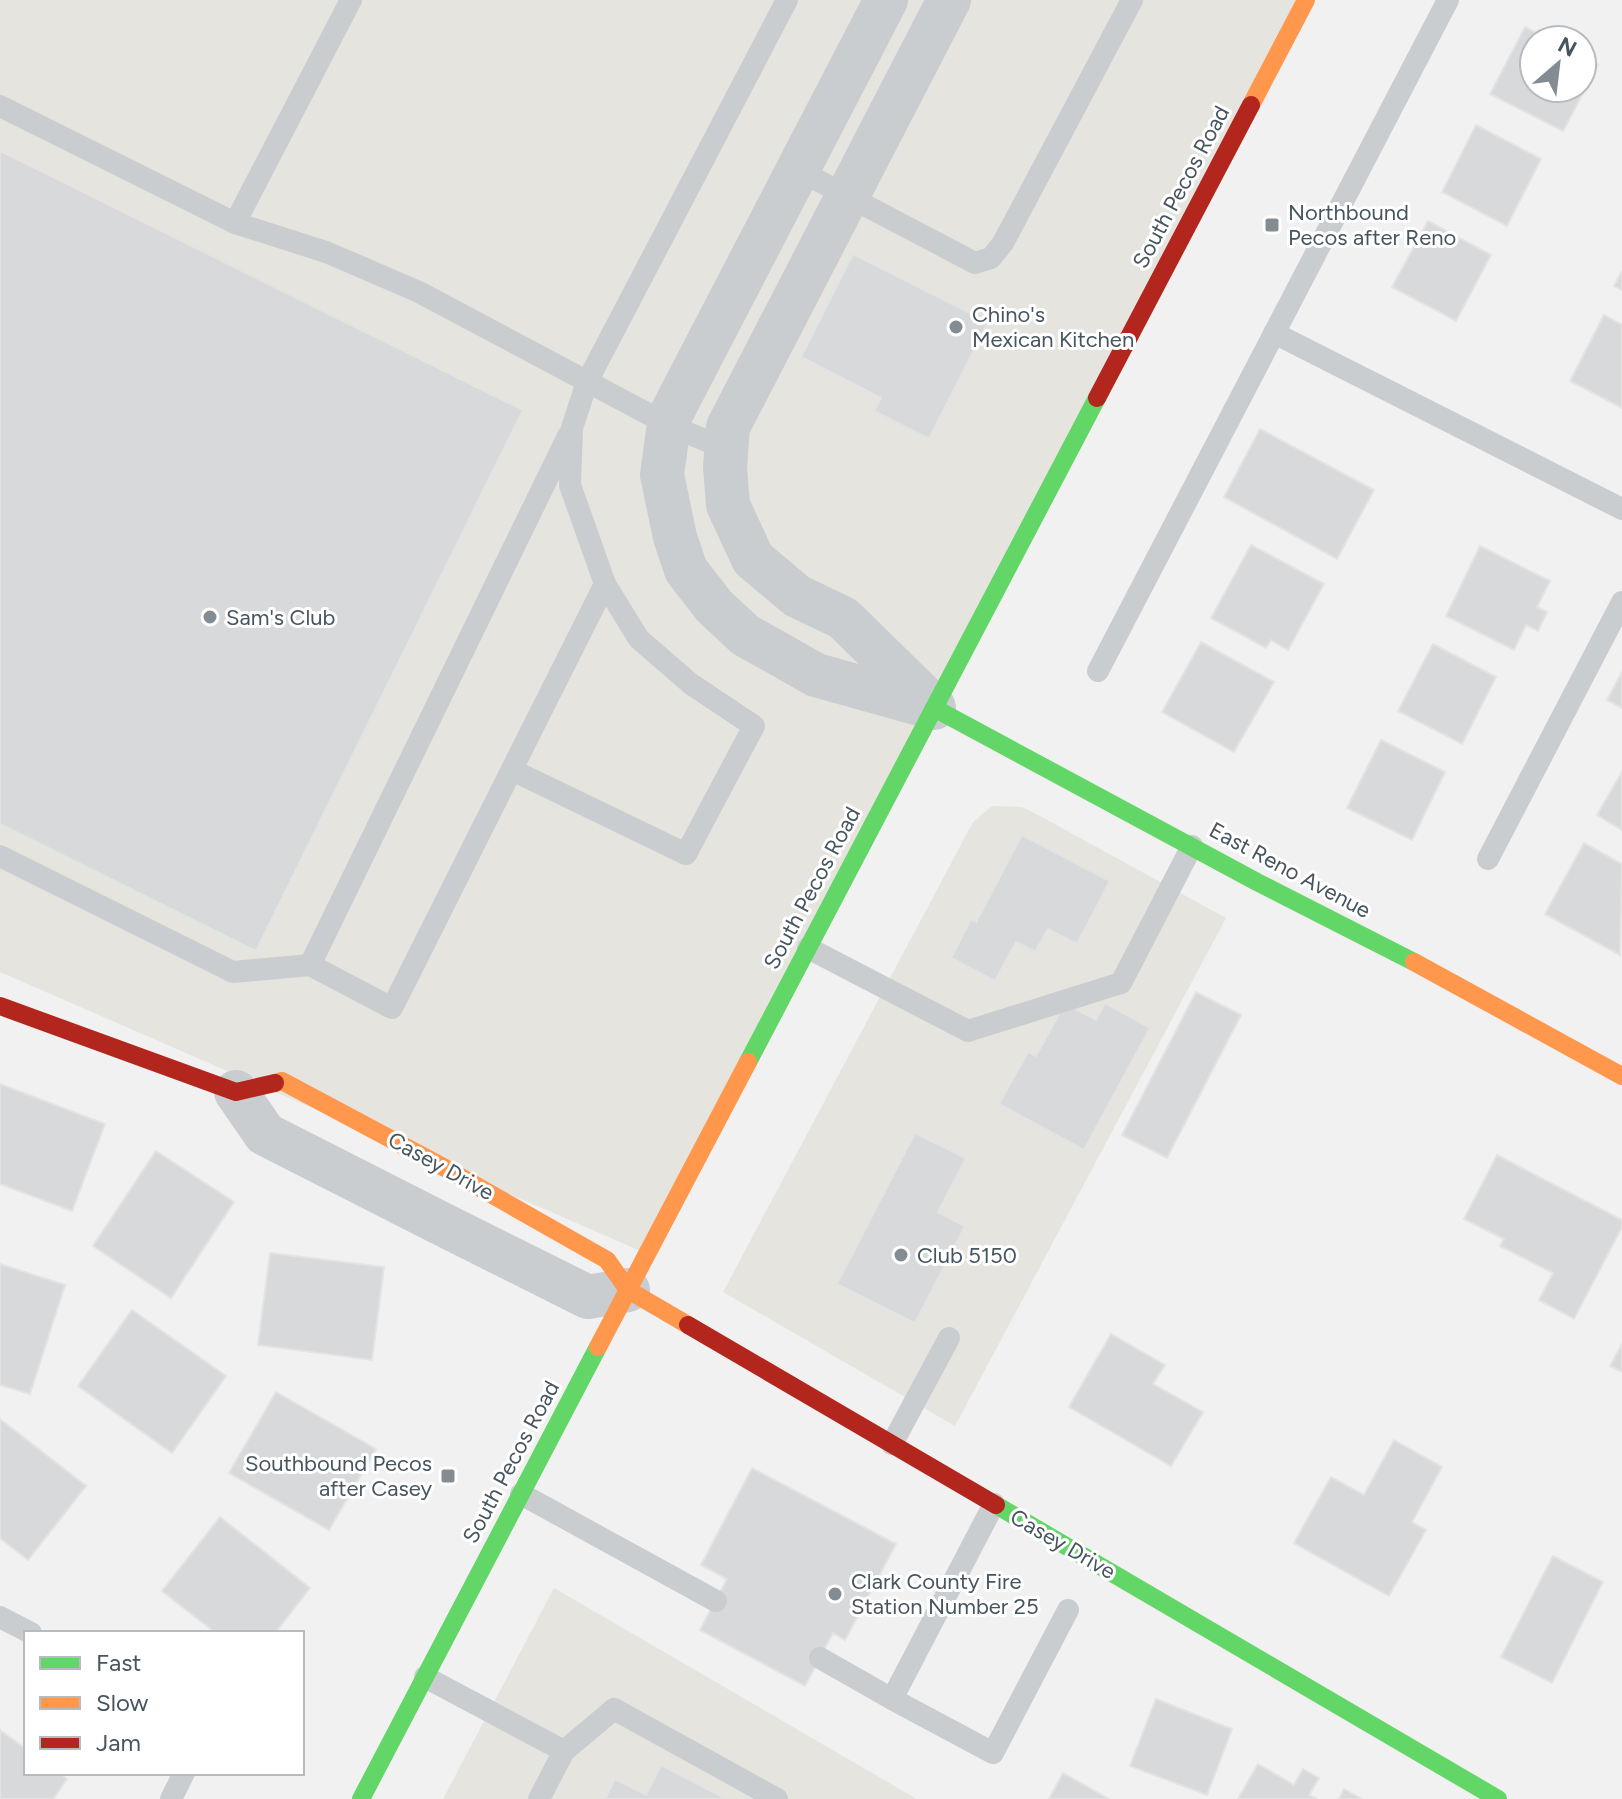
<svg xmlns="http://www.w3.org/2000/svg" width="1622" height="1799" viewBox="0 0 1622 1799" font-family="Figtree,sans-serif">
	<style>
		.commercial { fill: #e6e4df }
		.building { fill: #d8d9da; stroke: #e3e3e4; stroke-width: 2 }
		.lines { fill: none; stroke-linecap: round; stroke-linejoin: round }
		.lane { stroke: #cacdd0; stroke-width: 22 }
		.street { stroke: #cacdd0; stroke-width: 44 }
		.fast { stroke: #63d668; stroke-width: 18 }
		.slow { stroke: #ff974d; stroke-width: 18 }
		.jam { stroke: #b3261e; stroke-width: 18 }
		.poi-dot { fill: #838c92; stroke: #fff; stroke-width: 3 }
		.labels { text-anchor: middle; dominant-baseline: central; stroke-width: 6; stroke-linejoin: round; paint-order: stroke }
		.street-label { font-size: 22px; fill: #47555f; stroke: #fff }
		.poi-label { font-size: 22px; fill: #47555f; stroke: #fff; text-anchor: start }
	</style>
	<rect width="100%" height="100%" fill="#f2f1f1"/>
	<!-- commercial -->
	<g class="commercial">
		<path d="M0,0H1309L645,1253L0,972Z"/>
		<path d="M992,806L1022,807L1040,816L1226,918L955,1426L723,1292L973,822Z"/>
		<path d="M554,1588L917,1799H443Z"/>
	</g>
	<!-- building -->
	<g class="building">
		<path d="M1525,27L1550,40H1534V88H1582V57L1598,65L1563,131L1490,94Z"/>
		<path d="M1476,125L1541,159L1507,226L1442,192Z"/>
		<path d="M0,151L523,410L256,951L0,824Z"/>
		<path d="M1428,221L1491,255L1456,321L1392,287Z"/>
		<path d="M853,254L988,322L929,439L874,411L881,398L801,357Z"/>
		<path d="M1622,271V290L1614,286Z"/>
		<path d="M1604,315L1622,325V408L1570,381Z"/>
		<path d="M1260,429L1374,490L1337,559L1224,497Z"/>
		<path d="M1251,545L1324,584L1288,650L1271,640L1266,648L1211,618Z"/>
		<path d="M1480,546L1550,581L1537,607L1547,612L1538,631L1526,625L1514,650L1446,616Z"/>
		<path d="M1201,642L1274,682L1234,752L1162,712Z"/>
		<path d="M1433,644L1496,677L1462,744L1398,711Z"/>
		<path d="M1622,672V708L1607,700Z"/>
		<path d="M1381,740L1445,772L1412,840L1347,808Z"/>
		<path d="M1622,772V830L1597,815Z"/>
		<path d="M1022,835L1110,881L1077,944L1048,929L1035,952L1016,942L995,981L951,958L971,919L976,922Z"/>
		<path d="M1584,843L1622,864L1620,955L1545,914Z"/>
		<path d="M1196,992L1241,1015L1167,1158L1122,1135Z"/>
		<path d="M1065,1003L1096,1020L1105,1003L1150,1028L1084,1150L999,1104L1028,1052L1036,1056Z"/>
		<path d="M0,1084L105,1124L72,1211L0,1184Z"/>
		<path d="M915,1133L966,1158L938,1212L965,1226L915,1323L837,1284Z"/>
		<path d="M156,1151L234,1202L171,1298L93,1246Z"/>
		<path d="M1497,1155L1622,1220V1227L1574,1319L1539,1300L1553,1273L1500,1246L1504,1239L1464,1219Z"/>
		<path d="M270,1253L384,1267L372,1360L258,1345Z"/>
		<path d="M0,1264L65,1285L30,1394L0,1385Z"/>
		<path d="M132,1310L226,1376L172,1453L78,1386Z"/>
		<path d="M1111,1334L1165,1365L1153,1384L1203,1412L1171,1466L1069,1407Z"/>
		<path d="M1622,1344V1372L1610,1366Z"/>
		<path d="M276,1392L376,1449L329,1530L229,1473Z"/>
		<path d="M0,1419L86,1486L28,1560L0,1538Z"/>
		<path d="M1394,1440L1442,1467L1412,1522L1426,1530L1389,1596L1294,1543L1331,1477L1364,1495Z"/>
		<path d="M752,1468L896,1544L845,1640L833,1633L805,1686L700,1630L727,1579L701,1565Z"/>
		<path d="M220,1517L310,1588L275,1633H216L162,1591Z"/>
		<path d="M1553,1556L1603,1582L1552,1683L1501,1657Z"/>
		<path d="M1156,1699L1232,1729L1207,1795L1130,1766Z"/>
		<path d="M0,1730L26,1749V1773H59L67,1779L53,1799H0Z"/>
		<path d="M1258,1764L1294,1785L1303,1769L1319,1778L1309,1795L1317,1799H1238Z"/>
		<path d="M661,1765L726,1799H605L615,1779L646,1795Z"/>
		<path d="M1063,1773L1109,1799H1049Z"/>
		<path d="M1344,1789L1362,1799H1339Z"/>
	</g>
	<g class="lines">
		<!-- lane -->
		<g class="lane">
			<path d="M0,106L235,223L326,252L419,292L669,425L726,449"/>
			<path d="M798,170L975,263L991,258L1003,243L1132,0"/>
			<path d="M235,223L351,0"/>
			<path d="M1274,333L1622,509"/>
			<path d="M1098,671L1448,0"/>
			<path d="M512,770L686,854L754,726L691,684L639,639L605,584"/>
			<path d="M0,856L233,972L310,965L392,1008L605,584L570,485L572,428L587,382L787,0"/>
			<path d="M1488,859L1622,602"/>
			<path d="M808,948L968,1031L1121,983L1192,846"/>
			<path d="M310,965L568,436"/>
			<path d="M892,1444L949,1338"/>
			<path d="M521,1494L716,1601"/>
			<path d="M994,1504L892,1699L993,1753L1068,1610"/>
			<path d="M0,1617L31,1633"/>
			<path d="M820,1658L892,1699"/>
			<path d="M425,1677L564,1751L539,1799"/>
			<path d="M564,1751L614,1709L777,1799"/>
			<path d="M171,1799L184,1773"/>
		</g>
		<!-- street -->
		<g class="street">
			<path d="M886,0L670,416L662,475L675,537L686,570L714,606L745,635L816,675L934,708"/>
			<path d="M933,706L843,618L797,596L753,559L728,505L725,467L728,427L949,0"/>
			<path d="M236,1092L265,1134L438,1222L588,1297L628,1290"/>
		</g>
		<!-- fast -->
		<g class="fast">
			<path d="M934,708L1257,882L1414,962"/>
			<path d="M748,1062L1097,398"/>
			<path d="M996,1505L1498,1799"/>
			<path d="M361,1799L598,1347"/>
		</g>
		<!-- slow -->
		<g class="slow">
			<path d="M1251,105L1306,0"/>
			<path d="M1414,962L1622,1076"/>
			<path d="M275,1083L282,1081L445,1168L607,1260L628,1290L688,1325"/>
			<path d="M598,1347L748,1062"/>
		</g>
		<!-- jam -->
		<g class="jam">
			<path d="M1097,398L1251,105"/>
			<path d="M0,1006L236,1092L275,1083"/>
			<path d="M688,1325L996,1505"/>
		</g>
	</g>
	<!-- markers -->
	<g class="poi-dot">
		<rect x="1264" y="217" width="16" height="16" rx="4"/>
		<circle cx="956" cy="327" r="8"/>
		<circle cx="210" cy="617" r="8"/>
		<circle cx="901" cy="1255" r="8"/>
		<rect x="440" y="1468" width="16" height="16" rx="4"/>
		<circle cx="835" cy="1594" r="8"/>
	</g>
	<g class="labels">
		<!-- street labels -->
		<g class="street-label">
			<text transform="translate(1181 187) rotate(-62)">South Pecos Road</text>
			<text transform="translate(1290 870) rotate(28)">East Reno Avenue</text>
			<text transform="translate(812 888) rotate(-62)">South Pecos Road</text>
			<text transform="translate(441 1166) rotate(29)">Casey Drive</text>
			<text transform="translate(511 1462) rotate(-62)">South Pecos Road</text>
			<text transform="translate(1063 1544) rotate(30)">Casey Drive</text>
		</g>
		<!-- poi labels -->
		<g class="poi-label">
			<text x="1288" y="212">Northbound<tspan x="1288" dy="25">Pecos after Reno</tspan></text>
			<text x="972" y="314">Chino's<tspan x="972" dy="25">Mexican Kitchen</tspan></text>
			<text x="226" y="617">Sam's Club</text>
			<text x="917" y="1255">Club 5150</text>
			<text x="432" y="1463" text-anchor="end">Southbound Pecos<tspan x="432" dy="25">after Casey</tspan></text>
			<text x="851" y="1581">Clark County Fire<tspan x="851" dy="25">Station Number 25</tspan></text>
		</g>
	</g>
	<!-- legend -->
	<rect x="24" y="1631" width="280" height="144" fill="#ffffff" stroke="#b5bbbf" stroke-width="2"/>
	<rect x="40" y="1657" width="40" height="12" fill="#63d668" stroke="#b5bbbf" stroke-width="2"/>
	<text x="96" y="1671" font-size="24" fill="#47555f">Fast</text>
	<rect x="40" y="1697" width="40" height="12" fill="#ff974d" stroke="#b5bbbf" stroke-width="2"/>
	<text x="96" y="1711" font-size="24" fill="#47555f">Slow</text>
	<rect x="40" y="1737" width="40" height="12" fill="#b3261e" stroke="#b5bbbf" stroke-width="2"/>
	<text x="96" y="1751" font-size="24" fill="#47555f">Jam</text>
	<!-- north arrow -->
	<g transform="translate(1558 64) rotate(28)"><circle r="38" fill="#ffffff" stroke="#b5bbbf" stroke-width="2"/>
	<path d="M0-6L14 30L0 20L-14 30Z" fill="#838c92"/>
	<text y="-12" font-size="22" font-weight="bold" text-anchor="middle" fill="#47555f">N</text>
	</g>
</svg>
